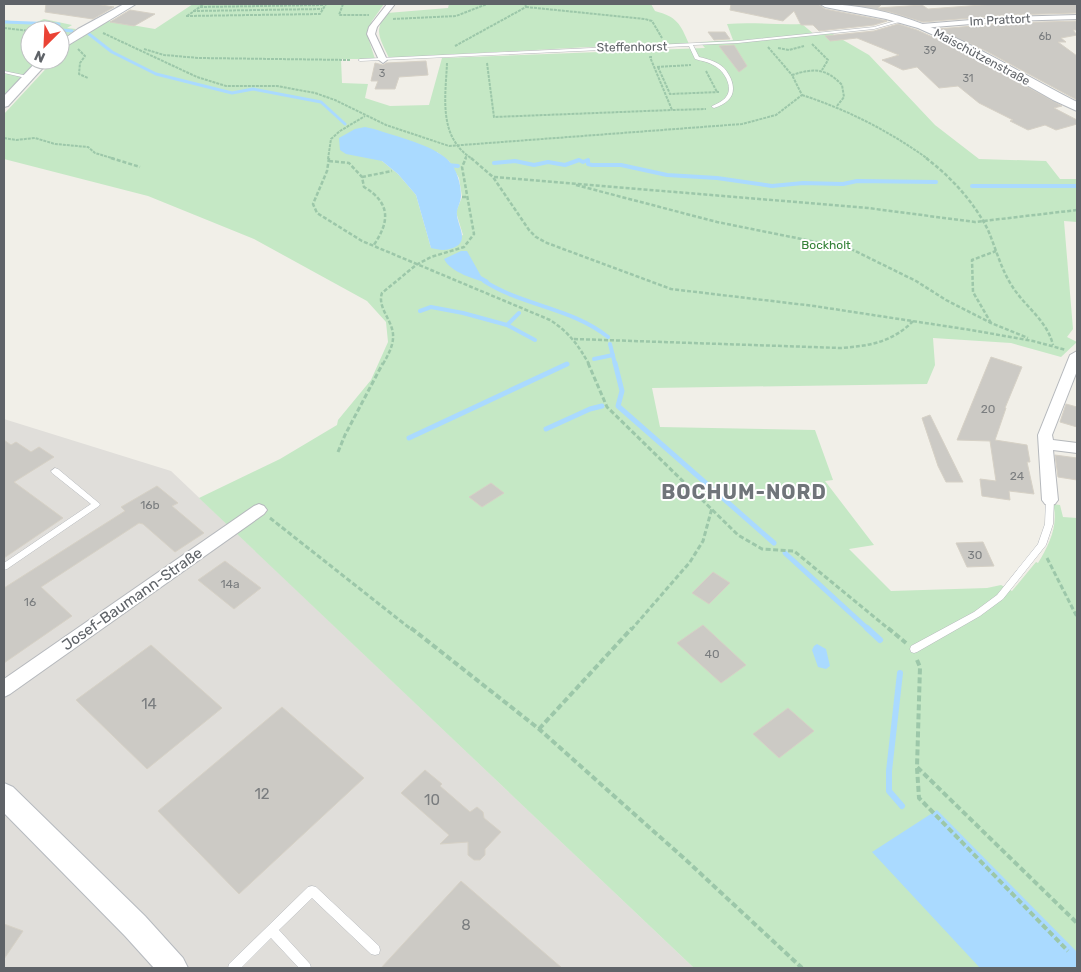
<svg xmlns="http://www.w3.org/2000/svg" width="1081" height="972" viewBox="0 0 1081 972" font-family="Rubik,sans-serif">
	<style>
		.industrial { fill: #e0deda }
		.green { fill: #c5e8c5; fill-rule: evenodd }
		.water { fill: #aadaff }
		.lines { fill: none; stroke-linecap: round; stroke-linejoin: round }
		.stream-far3 { stroke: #aadaff; stroke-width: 3 }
		.stream-far2 { stroke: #aadaff; stroke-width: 4 }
		.stream-far1 { stroke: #aadaff; stroke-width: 5 }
		.stream { stroke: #aadaff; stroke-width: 6 }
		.building { fill: #cccac5; stroke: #d6d1c6 }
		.lane-casing { stroke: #b5b8bc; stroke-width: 1 }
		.street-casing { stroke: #b5b8bc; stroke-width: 2 }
		.secondary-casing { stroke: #b6babf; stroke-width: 2 }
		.path-far3 { stroke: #9cc7a9; stroke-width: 2; stroke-dasharray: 3 1; stroke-linecap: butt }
		.path-far2 { stroke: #9cc7a9; stroke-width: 2.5; stroke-dasharray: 4 2; stroke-linecap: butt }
		.path-far1 { stroke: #9cc7a9; stroke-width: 3; stroke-dasharray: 5 2.5; stroke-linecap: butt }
		.path { stroke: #9cc7a9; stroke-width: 4; stroke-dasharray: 6 3; stroke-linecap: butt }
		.lane { fill: #fff; fill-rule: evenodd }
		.street { fill: #fff; fill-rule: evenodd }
		.secondary { fill: #fff; fill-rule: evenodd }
		.labels { text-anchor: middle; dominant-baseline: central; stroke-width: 4; stroke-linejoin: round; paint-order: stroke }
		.far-number-label { font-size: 11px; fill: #7a7d7f }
		.far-street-label { font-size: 12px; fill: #5f6368; stroke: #fff }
		.far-park-label { font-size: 12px; fill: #348238; stroke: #fff }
		.number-label { font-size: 12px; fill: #7a7d7f }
		.street-label { font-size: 15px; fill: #5f6368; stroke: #fff }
		.near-number-label { font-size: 15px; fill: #7a7d7f }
		.district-label { font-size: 20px; font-weight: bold; letter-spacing: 1px; fill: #70757a; stroke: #fff }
	</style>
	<rect width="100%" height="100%" fill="#f1efe8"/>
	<!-- industrial -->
	<path class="industrial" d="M4,419L171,471L694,968H4Z"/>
	<!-- green -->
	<g class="green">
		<path d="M193,4H384L372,21L367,34L375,59H341L342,83L368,84L365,98L390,106L429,105L442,58L705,48L700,42L733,40L727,24C752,22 777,25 802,24L815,35L831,33L869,55L935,125L979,159L1046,161L1060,179H1077V222L1064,221L1073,329L1067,337L1077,342L1061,357L1011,343L933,338L935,365L927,384L652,388L660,427L815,430L833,480L825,481L874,545L849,549L891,591L987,588L1001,585L1012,591L1036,562L1038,563C1049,545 1059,525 1053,504L1060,505L1063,517L1077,518V968H694L199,498L280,459L337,425L338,420L371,380L388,342L386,322L367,301L254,239L148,196L4,159V114L54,60H60V54L67,48L60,51L74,40H77L108,21L155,29ZM437,152L449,161L459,178L462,197L456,212L463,235L431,248L416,195L398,174L382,161Z"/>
		<path d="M449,4H651L655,11C677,17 680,23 689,44L589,47L389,58C380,38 373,31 387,13L448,8Z"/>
		<path d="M44,19L72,25L67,28L76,29L60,41V30H30V60H41L4,99V20L32,24Z"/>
	</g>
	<!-- water -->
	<g class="water">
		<path d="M365,127L374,129C395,136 433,145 448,160C457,169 461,184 461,196C461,201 458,206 457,211C455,223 472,241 453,248C444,251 440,250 431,248L416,195L398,174L382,161L346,154L340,150L339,138L355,129Z"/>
		<path d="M461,251H467L481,276L488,280L490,284C475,279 451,273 444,259Z"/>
		<path d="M817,644L826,649L830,666L826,669L818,667L812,650L814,646Z"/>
		<path d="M937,810L1077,952V968H980L872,852Z"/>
	</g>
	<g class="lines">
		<!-- stream-far3 -->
		<g class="stream-far3">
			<path d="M4,22L59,24L58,27L62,30L72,31"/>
			<path d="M89,34L112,52L156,74L232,93L253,89L321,102L345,124"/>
		</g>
		<!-- stream-far2 -->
		<g class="stream-far2">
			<path d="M494,163L515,161L534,165L548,162L565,165L579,160L583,162L588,160V164L592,165H621L667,175L717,178L772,186L803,183L843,184L857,181L936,182"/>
			<path d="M447,165L458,166"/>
			<path d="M972,186H1077"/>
			<path d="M484,281C523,306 572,308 608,337"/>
			<path d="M420,311L431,307L463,313L507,325L519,313"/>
			<path d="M507,325L535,340"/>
			<path d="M610,344L615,364"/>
			<path d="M594,359L613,355"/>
		</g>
		<!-- stream-far1 -->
		<g class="stream-far1">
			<path d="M615,363L622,391L618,406L774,543"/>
			<path d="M546,429L590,409L602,406"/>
			<path d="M409,438L567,364"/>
			<path d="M785,553L869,630"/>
		</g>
		<!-- stream -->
		<g class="stream">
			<path d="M867,628L880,640"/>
			<path d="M900,673L889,771V791L902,806"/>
		</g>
	</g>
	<!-- building -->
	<g class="building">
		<path d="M46,4H95L114,7L93,19L45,12Z"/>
		<path d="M731,4H818L825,9L887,21L874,25L819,31L813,25H801L794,11L783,21L730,10Z"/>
		<path d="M844,4H882L878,8L922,5L928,9L995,4H1077V13L1008,15L923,22L890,12Z"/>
		<path d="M130,10L155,14L134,26L110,22Z"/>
		<path d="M1077,21V30H1073L1077,35L1061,38L1066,42H1058L1077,56V100L986,51L938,29L1008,23Z"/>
		<path d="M898,24L917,30L957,48L1062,106L1054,108L1077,120V124L1056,130L1045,125L1028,130L1010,121L1013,120L979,103L958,86L939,88L917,67L903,70L882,60L899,55L857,38L830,41L825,36L874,31Z"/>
		<path d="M708,32H725L730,39L714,40Z"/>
		<path d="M734,45L747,66L739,72L719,46Z"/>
		<path d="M426,61L428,75L399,77L395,89H375L378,81H371L375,63L383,65L386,63Z"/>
		<path d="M991,357L1022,367L1005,408H1006L995,440L1027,445L1030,462H1027L1034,494L1009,491L1010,500L982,496L980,479L996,481L990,441L957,440Z"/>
		<path d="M1066,404L1077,407V427L1060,422Z"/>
		<path d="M930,415L963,482H946L938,466L922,418Z"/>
		<path d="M4,440L11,445L16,442L31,452L39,447L54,457L14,482L63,518L4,558Z"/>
		<path d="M1055,455L1077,458V480L1058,477Z"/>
		<path d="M491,483L504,493L482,507L469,497Z"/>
		<path d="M157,486L178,503L172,506L204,533L175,552L143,524L139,523L41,587L72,616L4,663V588L125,511L121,507Z"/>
		<path d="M983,542L994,566L967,567L956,543Z"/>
		<path d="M225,561L261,588L234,609L198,580Z"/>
		<path d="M713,572L730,583L709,604L692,593Z"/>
		<path d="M703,625L746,665L721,683L677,643Z"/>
		<path d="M151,645L222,708L147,769L76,700Z"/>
		<path d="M282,707L364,778L239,894L158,811Z"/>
		<path d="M788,708L814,731L779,758L753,734Z"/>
		<path d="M425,770L442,784L440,786L470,812L477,807L483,812L484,818L501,832L485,849V855L480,860H474L468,855V842L440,844L449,835L401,793Z"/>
		<path d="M461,881L562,968H381Z"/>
		<path d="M4,924L23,931L4,959Z"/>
	</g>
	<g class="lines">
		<defs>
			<g id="lane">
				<path d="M902,19H903V21L874,29L738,43L693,45L699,57C708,59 718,62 724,68C727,71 729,75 731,79C737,95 729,103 714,108L712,107V106C717,104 723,101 726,97C734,87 724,71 715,66C709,62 702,61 695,59L689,46L360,61L358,60L360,59L738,41L874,27Z"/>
				<path d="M4,71L28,76V77L26,78L4,73Z"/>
				<path d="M55,468L58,469L100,504L99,506L7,569L4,570V563L91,504L52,473L51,471Z"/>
				<path d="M1050,497L1054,500L1053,524L1046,545L1003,599L980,616L917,652L914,653L911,652L910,649L911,646L974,612L997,595L1038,544L1045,524L1046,500Z"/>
				<path d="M312,886L316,887L379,946L380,950L379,954L375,955L371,954L312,898L279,930L310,964L311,968H299L271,938L241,968H228L229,964L308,887Z"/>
			</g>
			<g id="street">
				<path d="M387,4H395L377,27L375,34L387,60L383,63L379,60L367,34L369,27Z"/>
				<path d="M1077,15V19L1008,21L922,28L918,26L922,24L1008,17Z"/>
				<path d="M1077,351V371L1052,435L1053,440L1077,443V453L1053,450L1058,500L1055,504L1050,505L1045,504L1042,500L1038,435L1070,355Z"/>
				<path d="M259,504L264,506L267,510L264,514L10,694L4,697V679L254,506Z"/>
			</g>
			<g id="secondary">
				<path d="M124,4H136L60,50V42L78,29Z"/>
				<path d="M820,4C919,4 993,60 1077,102V111L1053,100L958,46L918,28L886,19L825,7Z"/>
				<path d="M38,60H50L8,106L4,107V96Z"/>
				<path d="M4,783L13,787L145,916L183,958L188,968H154L125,936L4,813Z"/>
			</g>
		</defs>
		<!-- lane casing -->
		<use href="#lane" class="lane-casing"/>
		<!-- street casing -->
		<use href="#street" class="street-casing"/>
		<!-- secondary casing -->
		<use href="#secondary" class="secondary-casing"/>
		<!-- path-far3 -->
		<g class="path-far3">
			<path d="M343,4L339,15H369"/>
			<path d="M200,7L324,5"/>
			<path d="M526,7L645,19L652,21L662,38"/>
			<path d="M193,11L322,9"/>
			<path d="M186,16L320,14L326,4"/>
			<path d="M187,16L204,4"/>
			<path d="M393,19L456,16L487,4"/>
			<path d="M4,28L30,31"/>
			<path d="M103,33L197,77L226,86H277L315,93L335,100L386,125L449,146L742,124L776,115L802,95L792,75C814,68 826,68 842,85L844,97L837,106"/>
			<path d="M812,44L828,60L822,70"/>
			<path d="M455,46L526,7L525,4"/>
			<path d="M768,47L792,75"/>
			<path d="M778,48L789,50L804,46"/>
			<path d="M78,49L85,56L80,63L79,74L88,78"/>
			<path d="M144,49L164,55L199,58L351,60"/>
			<path d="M652,57H650L672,110L706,109"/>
			<path d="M447,63C446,89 440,124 458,146C461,151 467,155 472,159"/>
			<path d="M487,63L494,117L672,110"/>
			<path d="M657,67L691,65"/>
			<path d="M658,67L670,94L719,92"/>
			<path d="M706,71L717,92"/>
			<path d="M802,95C848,110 889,131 928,159"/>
			<path d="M4,138L16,140L35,138L55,144L88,147L95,153L115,159"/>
			<path d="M328,159L331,139L340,131L365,116"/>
			<path d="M465,159L467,155"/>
		</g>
		<!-- path-far2 -->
		<g class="path-far2">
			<path d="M111,158L140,167"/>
			<path d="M329,158L327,171L313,204L317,213L362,241L550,320C569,332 578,345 589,364"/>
			<path d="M471,158L493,177L529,230L536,237L547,243L671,289L814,306L971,330L1033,341L1066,350"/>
			<path d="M926,158C951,177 974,202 988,230C996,249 1001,269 1012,286C1025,307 1047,320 1053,345"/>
			<path d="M329,161L349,163L362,177L364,187C391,203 390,222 373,246"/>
			<path d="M362,177L392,171"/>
			<path d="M494,177L868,208L975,222L1077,210"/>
			<path d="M576,185L717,222L851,249L916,281L946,300L991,323L1028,338"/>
			<path d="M462,197H468"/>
			<path d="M991,323L973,292L972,260L996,251"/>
			<path d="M574,339L841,348C869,346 893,342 913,321"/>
			<path d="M383,364C388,355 394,345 393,334C392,320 377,307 382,293L416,265L431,257L464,247L474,234L462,167L466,158"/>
		</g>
		<!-- path-far1 -->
		<g class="path-far1">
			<path d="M588,363L607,407L738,535L762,549L794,551L890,630"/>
			<path d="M338,452L345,435L383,363"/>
			<path d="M270,518L412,630"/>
			<path d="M1047,558L1077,617"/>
			<path d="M631,630L690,562L703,541L712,508"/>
		</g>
		<!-- path -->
		<g class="path">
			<path d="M411,628L539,729L687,861L802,968"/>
			<path d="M888,628L906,643"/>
			<path d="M917,660L920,667L917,767L1077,923"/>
			<path d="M539,729L632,628"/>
			<path d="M917,768L919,798L1068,951"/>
		</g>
		<!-- lane -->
		<use href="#lane" class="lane"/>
		<!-- street -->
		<use href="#street" class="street"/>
		<!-- secondary -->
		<use href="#secondary" class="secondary"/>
	</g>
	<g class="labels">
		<!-- far-number labels -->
		<g class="far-number-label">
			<text x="1045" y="36">6b</text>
			<text x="930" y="50">39</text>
			<text x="382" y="73">3</text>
			<text x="968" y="78">31</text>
		</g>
		<!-- far-street labels -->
		<g class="far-street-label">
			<text transform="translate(1000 20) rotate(-3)">Im Prattort</text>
			<text transform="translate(632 47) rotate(-1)">Steffenhorst</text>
			<text transform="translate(982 57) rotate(28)">Maischützenstraße</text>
		</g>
		<!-- far-park labels -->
		<g class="far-park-label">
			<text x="826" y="245">Bockholt</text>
		</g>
		<!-- number labels -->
		<g class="number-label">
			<text x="988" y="409">20</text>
			<text x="1017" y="476">24</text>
			<text x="150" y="505">16b</text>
			<text x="975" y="555">30</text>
			<text x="230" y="584">14a</text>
			<text x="30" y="602">16</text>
			<text x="712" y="654">40</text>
		</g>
		<!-- street labels -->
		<g class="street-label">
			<text transform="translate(132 599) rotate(-35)">Josef-Baumann-Straße</text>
		</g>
		<!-- near-number labels -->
		<g class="near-number-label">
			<text x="149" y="704">14</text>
			<text x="262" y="794">12</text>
			<text x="432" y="800">10</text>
			<text x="466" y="925">8</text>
		</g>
		<!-- district labels -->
		<g class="district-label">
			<text x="744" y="492">BOCHUM-NORD</text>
		</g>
	</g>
	<!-- border -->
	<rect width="1081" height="972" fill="none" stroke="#5f6368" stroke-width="10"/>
	<!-- north arrow -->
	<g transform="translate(45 45) rotate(204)"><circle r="24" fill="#ffffff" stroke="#bfc1c3"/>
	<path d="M0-4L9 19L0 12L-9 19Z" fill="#ea4335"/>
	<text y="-8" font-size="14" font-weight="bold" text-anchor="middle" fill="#5f6368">N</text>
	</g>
</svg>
